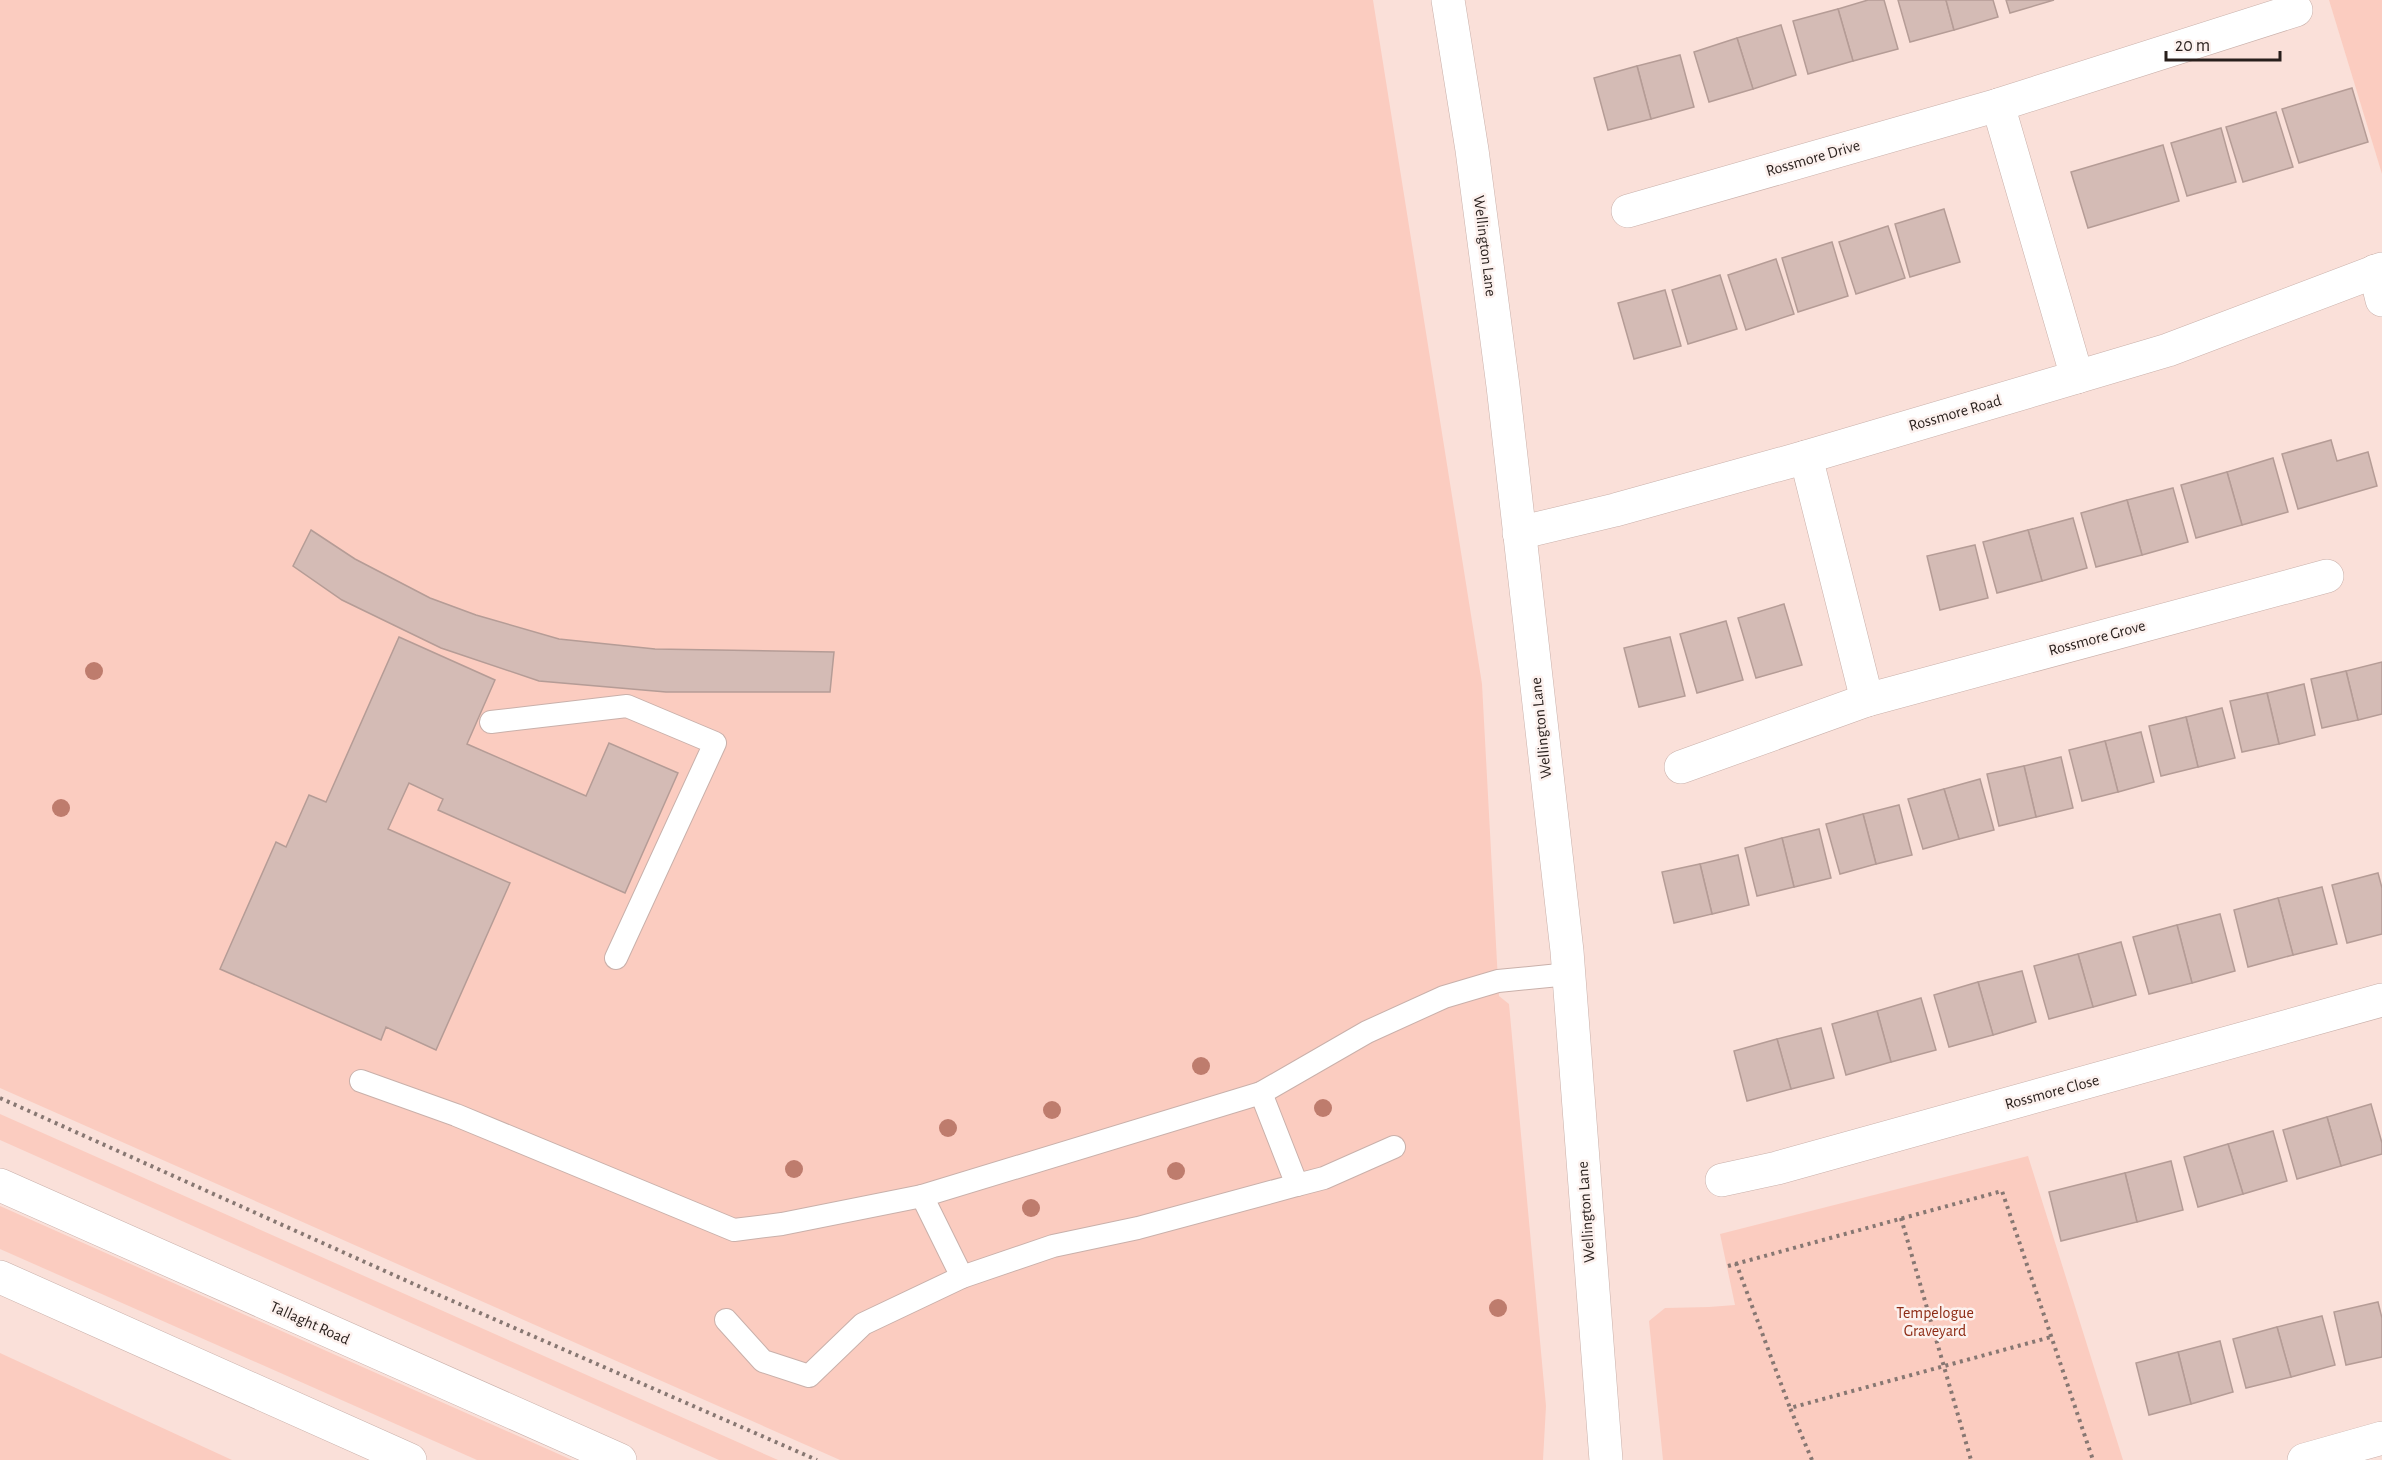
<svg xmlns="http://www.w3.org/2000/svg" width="2382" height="1460" viewBox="0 0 2382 1460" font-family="'Alegreya Sans',sans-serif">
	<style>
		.green { fill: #fbccc0 }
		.building { fill: #d4bbb5; stroke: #b59c96; stroke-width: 1.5 }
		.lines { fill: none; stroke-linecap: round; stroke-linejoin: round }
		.service-casing { stroke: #c9b0aa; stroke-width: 24 }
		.minor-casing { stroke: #c9b0aa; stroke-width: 34 }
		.tertiary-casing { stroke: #c9b0aa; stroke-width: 34 }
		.secondary-casing { stroke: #c9b0aa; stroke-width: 34 }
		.path { stroke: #877772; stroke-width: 4; stroke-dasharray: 3 4.5; stroke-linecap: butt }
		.service { stroke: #fff; stroke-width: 22 }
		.minor { stroke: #fff; stroke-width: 33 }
		.tertiary { stroke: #fff; stroke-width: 33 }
		.secondary { stroke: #fff; stroke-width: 33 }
		.tree { fill: #be7c6d }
		.labels { text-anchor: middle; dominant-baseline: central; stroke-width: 5; stroke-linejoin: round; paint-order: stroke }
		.street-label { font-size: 16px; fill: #281f1c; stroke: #fcf1ee }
		.park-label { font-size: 16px; fill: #8d2b14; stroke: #fcf1ee }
	</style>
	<rect width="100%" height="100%" fill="#fae0d9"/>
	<!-- green -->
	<g class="green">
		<path d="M0,0H1373L1482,684L1498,981L1499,996L1509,1004L1546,1406L1543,1460H840L0,1088Z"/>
		<path d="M2329,0H2382V174Z"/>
		<path d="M0,1114L778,1460H719L0,1140Z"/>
		<path d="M2028,1156L2123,1460H1663L1649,1321L1665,1308L1709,1307L1735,1305L1720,1234Z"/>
		<path d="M0,1206L572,1460H477L0,1249Z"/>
		<path d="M0,1353L232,1460H0Z"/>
	</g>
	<!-- building -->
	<g class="building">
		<path d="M1868,0H1884L1898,49L1853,61L1838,9Z"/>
		<path d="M1898,0H1946L1954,30L1910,42Z"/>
		<path d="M1946,0H1993L1998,17L1954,30Z"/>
		<path d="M2006,0H2054L2010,13Z"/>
		<path d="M1838,9L1853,61L1808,74L1793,21Z"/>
		<path d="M1781,25L1796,75L1753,89L1737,38Z"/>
		<path d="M1737,38L1753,89L1709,102L1694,52Z"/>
		<path d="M1680,55L1694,107L1651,119L1637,66Z"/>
		<path d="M1637,66L1651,119L1608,130L1594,78Z"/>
		<path d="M2352,88L2368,142L2299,163L2282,109Z"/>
		<path d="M2276,112L2293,167L2243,182L2226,127Z"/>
		<path d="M2221,128L2236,182L2187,196L2171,143Z"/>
		<path d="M2163,145L2179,201L2088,228L2071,172Z"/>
		<path d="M1944,209L1960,262L1910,277L1895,224Z"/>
		<path d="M1888,226L1905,278L1856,294L1839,242Z"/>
		<path d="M1832,242L1848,296L1798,312L1782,258Z"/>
		<path d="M1776,259L1794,314L1746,330L1728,275Z"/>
		<path d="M1720,275L1737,329L1688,344L1672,290Z"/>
		<path d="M1665,290L1681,346L1634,359L1618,303Z"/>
		<path d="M2331,440L2337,461L2368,452L2377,486L2298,509L2282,454Z"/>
		<path d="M2273,458L2288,512L2242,525L2227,472Z"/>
		<path d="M2227,472L2242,525L2196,538L2181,485Z"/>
		<path d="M2173,488L2188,542L2142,555L2127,500Z"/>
		<path d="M2127,500L2142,555L2096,567L2081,513Z"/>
		<path d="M2073,518L2087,568L2042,581L2028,530Z"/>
		<path d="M311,530L355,559L430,598L476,615L559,639L655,649L834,652L830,692H666L539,681L441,648L342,600L293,566Z"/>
		<path d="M2028,530L2042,581L1997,593L1983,542Z"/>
		<path d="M1975,545L1988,598L1940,610L1927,556Z"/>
		<path d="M1784,604L1802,665L1756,678L1738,618Z"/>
		<path d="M1726,621L1743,680L1697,693L1680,634Z"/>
		<path d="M399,637L495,680L467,744L586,796L609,743L678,773L625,893L438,810L443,799L409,783L388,829L510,883L436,1050L386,1027L381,1040L220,969L276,842L286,847L309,795L326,802Z"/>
		<path d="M1670,637L1685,696L1639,707L1624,648Z"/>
		<path d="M2382,662V714L2358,720L2346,671Z"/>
		<path d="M2346,671L2358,720L2322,728L2311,679Z"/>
		<path d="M2304,684L2315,735L2279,744L2267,693Z"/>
		<path d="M2267,693L2279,744L2242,752L2230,701Z"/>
		<path d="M2222,708L2235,758L2198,767L2186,717Z"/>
		<path d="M2186,717L2198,767L2161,776L2149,726Z"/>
		<path d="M2141,732L2154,782L2118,792L2105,741Z"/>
		<path d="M2105,741L2118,792L2082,801L2069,750Z"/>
		<path d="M2061,757L2073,808L2036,817L2024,766Z"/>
		<path d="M2024,766L2036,817L1999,826L1987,774Z"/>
		<path d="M1980,779L1994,830L1959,839L1944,789Z"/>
		<path d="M1944,789L1959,839L1923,849L1908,799Z"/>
		<path d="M1899,805L1912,855L1876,864L1863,814Z"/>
		<path d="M1863,814L1876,864L1840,874L1826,824Z"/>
		<path d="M1819,829L1831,878L1794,887L1782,838Z"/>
		<path d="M1782,838L1794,887L1757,896L1745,848Z"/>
		<path d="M1738,855L1749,905L1712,914L1700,864Z"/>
		<path d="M1700,864L1712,914L1674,923L1662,872Z"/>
		<path d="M2378,873L2382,888V934L2347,943L2332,885Z"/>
		<path d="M2322,887L2337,944L2293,955L2278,898Z"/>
		<path d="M2278,898L2293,955L2248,967L2234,910Z"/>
		<path d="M2220,914L2235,971L2192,983L2177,925Z"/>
		<path d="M2177,925L2192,983L2149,994L2133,937Z"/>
		<path d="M2121,942L2136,995L2093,1007L2078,954Z"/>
		<path d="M2078,954L2093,1007L2049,1019L2034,966Z"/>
		<path d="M2022,971L2036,1022L1993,1035L1978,982Z"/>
		<path d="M1978,982L1993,1035L1949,1047L1934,995Z"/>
		<path d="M1921,998L1936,1050L1891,1062L1877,1011Z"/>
		<path d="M1877,1011L1891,1062L1846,1075L1832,1024Z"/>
		<path d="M1821,1028L1834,1078L1791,1089L1777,1039Z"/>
		<path d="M1777,1039L1791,1089L1747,1101L1734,1051Z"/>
		<path d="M2371,1104L2382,1143V1154L2341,1166L2327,1117Z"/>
		<path d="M2327,1117L2341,1166L2297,1179L2283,1130Z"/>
		<path d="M2273,1131L2287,1181L2243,1194L2228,1144Z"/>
		<path d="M2228,1144L2243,1194L2198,1207L2184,1157Z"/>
		<path d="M2171,1161L2183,1210L2137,1222L2125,1173Z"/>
		<path d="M2125,1173L2137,1222L2061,1241L2049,1192Z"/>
		<path d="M2378,1302L2382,1318V1357L2346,1365L2334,1312Z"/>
		<path d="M2322,1316L2335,1365L2291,1377L2277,1327Z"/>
		<path d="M2277,1327L2291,1377L2246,1388L2233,1339Z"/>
		<path d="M2220,1341L2233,1392L2191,1404L2178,1352Z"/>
		<path d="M2178,1352L2191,1404L2149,1415L2136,1363Z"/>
	</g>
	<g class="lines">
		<defs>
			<g id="service">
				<path d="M491,722L627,706L715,743L616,958"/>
				<path d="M361,1081L456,1115L734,1230L782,1224L922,1196L1261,1093L1367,1032L1444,997L1498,981L1569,974"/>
				<path d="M1261,1093L1297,1185L1324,1178L1394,1147"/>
				<path d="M922,1196L962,1277"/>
				<path d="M726,1320L763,1361L809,1376L863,1324L962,1277L1053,1246L1138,1228L1297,1185"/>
			</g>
			<g id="minor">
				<path d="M1998,105L2077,377"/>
				<path d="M1628,211L1998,105L2296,10"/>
				<path d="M2375,271L2382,300"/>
				<path d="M1806,457L1867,700"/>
				<path d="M1519,533L1615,510L1806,457L2077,377L2168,350L2382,269"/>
				<path d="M1681,767L1867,700L2327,576"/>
				<path d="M1722,1180L1777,1168L2382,1000"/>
				<path d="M2304,1460L2382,1438"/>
			</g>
			<path id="tertiary" d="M1448,0L1472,150L1503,386L1567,951L1606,1460"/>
			<g id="secondary">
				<path d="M0,1185L620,1460"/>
				<path d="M0,1277L410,1460"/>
			</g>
		</defs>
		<!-- service casing -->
		<use href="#service" class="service-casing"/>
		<!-- minor casing -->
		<use href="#minor" class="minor-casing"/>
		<!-- tertiary casing -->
		<use href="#tertiary" class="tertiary-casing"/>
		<!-- secondary casing -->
		<use href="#secondary" class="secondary-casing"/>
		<!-- path -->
		<g class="path">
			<path d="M0,1098L416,1285L817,1460"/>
			<path d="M1901,1218L1971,1460"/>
			<path d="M1736,1263L1790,1408"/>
			<path d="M1728,1266L2002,1191L2093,1460"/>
			<path d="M1812,1460L1790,1408L2051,1337"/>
		</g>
		<!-- service -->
		<use href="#service" class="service"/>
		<!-- minor -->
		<use href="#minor" class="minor"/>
		<!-- tertiary -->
		<use href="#tertiary" class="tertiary"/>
		<!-- secondary -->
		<use href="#secondary" class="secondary"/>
	</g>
	<!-- trees -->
	<g class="tree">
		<circle cx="94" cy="671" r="9"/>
		<circle cx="61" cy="808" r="9"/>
		<circle cx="1201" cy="1066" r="9"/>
		<circle cx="1323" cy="1108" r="9"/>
		<circle cx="1052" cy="1110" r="9"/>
		<circle cx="948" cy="1128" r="9"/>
		<circle cx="794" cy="1169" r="9"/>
		<circle cx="1176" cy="1171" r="9"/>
		<circle cx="1031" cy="1208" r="9"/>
		<circle cx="1498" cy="1308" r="9"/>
	</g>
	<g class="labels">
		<!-- street labels -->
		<g class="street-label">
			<text transform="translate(1813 158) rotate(-16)">Rossmore Drive</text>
			<text transform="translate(1485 246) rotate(83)">Wellington Lane</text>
			<text transform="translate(1955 413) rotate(-16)">Rossmore Road</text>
			<text transform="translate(2097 638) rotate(-15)">Rossmore Grove</text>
			<text transform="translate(1541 728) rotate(-96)">Wellington Lane</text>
			<text transform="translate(2052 1092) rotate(-15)">Rossmore Close</text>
			<text transform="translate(1586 1212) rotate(-94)">Wellington Lane</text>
			<text transform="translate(310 1323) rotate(24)">Tallaght Road</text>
		</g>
		<!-- park labels -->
		<g class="park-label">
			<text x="1935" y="1313">Tempelogue<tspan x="1935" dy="18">Graveyard</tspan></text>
		</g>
	</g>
	<!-- scale -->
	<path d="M2166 51v9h114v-9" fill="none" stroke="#281f1c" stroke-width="3"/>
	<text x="2175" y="51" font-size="18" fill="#281f1c" stroke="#fcf1ee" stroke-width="4.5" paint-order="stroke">20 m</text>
</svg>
